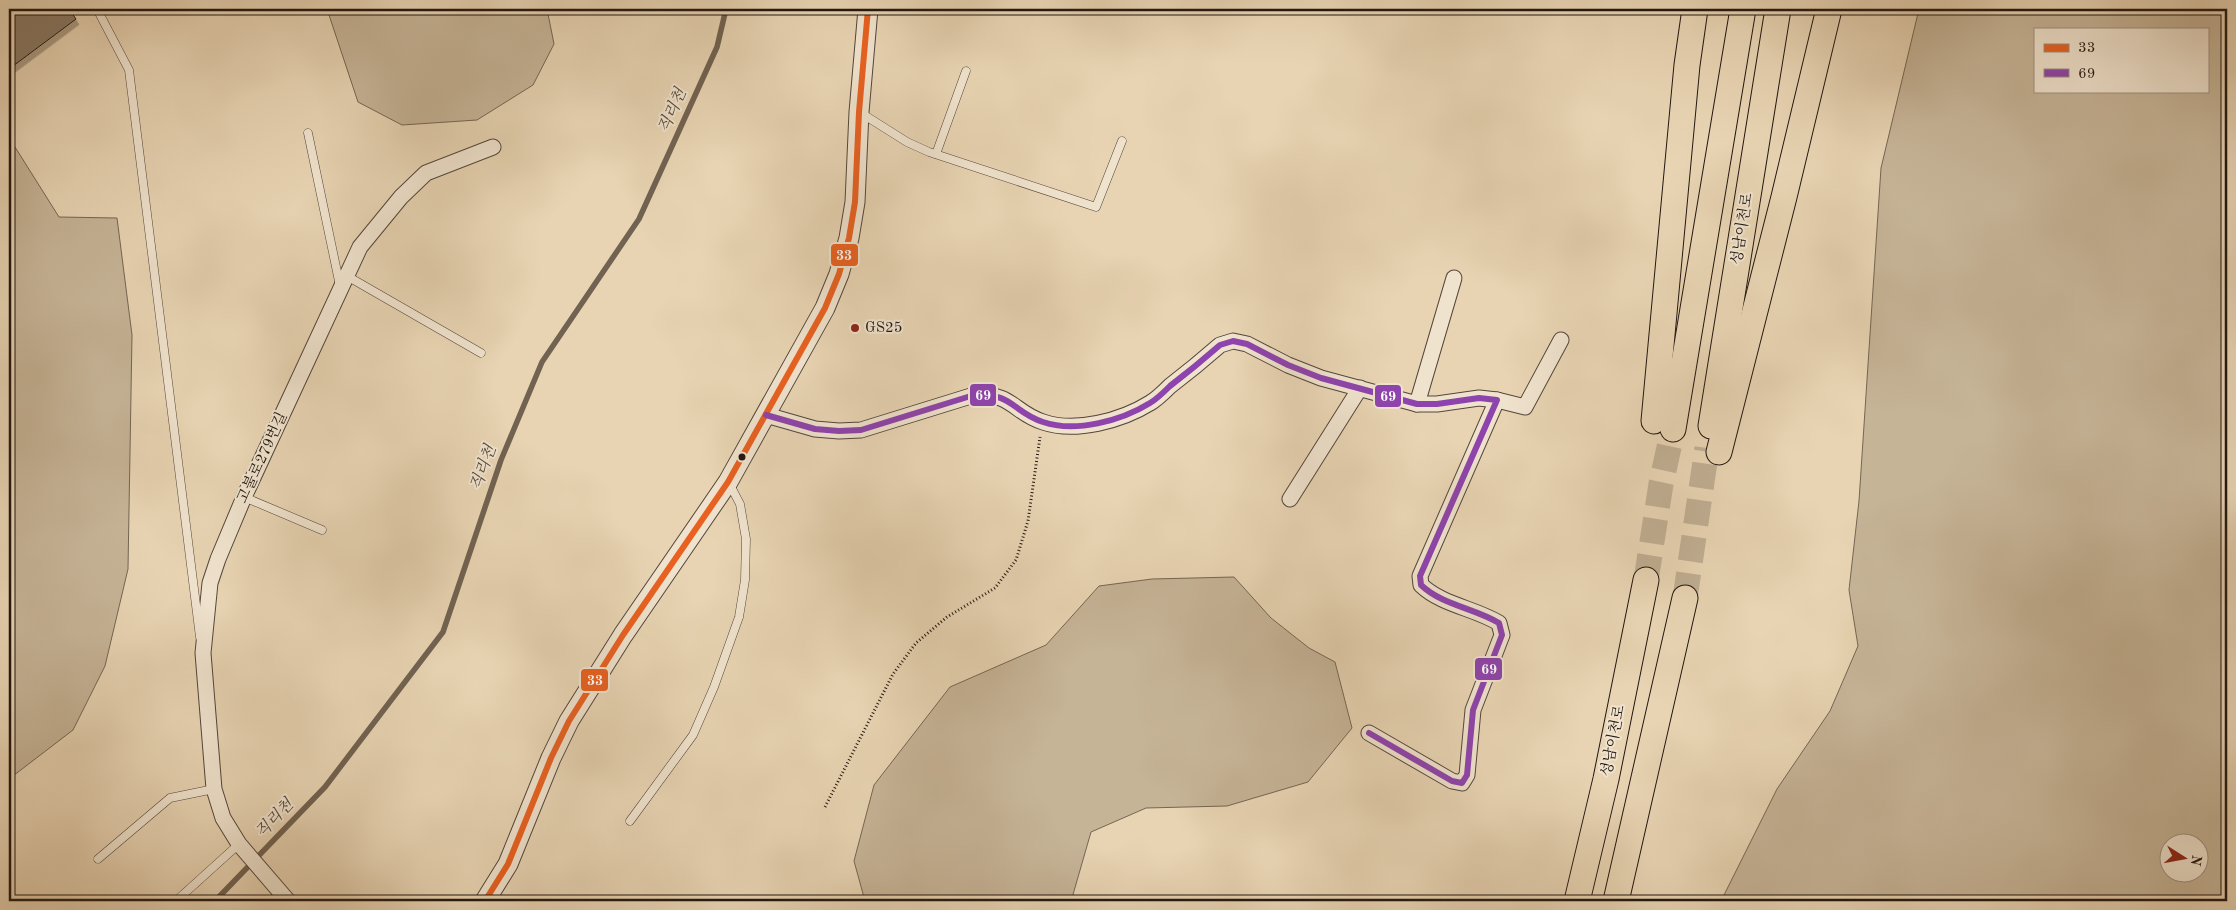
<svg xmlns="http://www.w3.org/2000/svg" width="2236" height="910" viewBox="0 0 2236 910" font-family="'Old Standard TT','Noto Serif KR',serif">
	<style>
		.green { fill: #c6b497; stroke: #746654; fill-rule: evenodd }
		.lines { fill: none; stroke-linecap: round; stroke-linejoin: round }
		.stream { stroke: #716251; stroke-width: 5.5 }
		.building { fill: #897965; stroke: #221711; filter: url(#shadow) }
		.trunk-tunnel { stroke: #c0ae93; stroke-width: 25; stroke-dasharray: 25 12; stroke-linecap: butt }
		.service-casing { stroke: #54463a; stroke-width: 9 }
		.minor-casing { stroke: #54463a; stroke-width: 17 }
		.tertiary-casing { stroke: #54463a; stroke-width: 21 }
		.trunk-casing { stroke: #221711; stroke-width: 27 }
		.path { stroke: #221711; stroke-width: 3; stroke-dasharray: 1 2.5; stroke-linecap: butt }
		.service { stroke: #f0e3ce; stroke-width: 8 }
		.minor { stroke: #f0e3ce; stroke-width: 15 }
		.tertiary { stroke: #f0e3ce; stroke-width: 19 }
		.trunk { stroke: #e8d4b3; stroke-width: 25 }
		.bus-1-casing { stroke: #f0e3ce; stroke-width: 10 }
		.bus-2-casing { stroke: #f0e3ce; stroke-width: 10 }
		.bus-1 { stroke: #e86121; stroke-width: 6 }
		.bus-2 { stroke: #8e44ad; stroke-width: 6 }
		.poi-dot { fill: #8f2418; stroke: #f0e3ce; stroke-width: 2 }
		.bus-dot { fill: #221711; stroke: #f0e3ce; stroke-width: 2 }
		.labels { text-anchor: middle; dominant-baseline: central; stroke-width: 4; stroke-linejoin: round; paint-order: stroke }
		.street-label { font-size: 15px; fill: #221711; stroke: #f0e3ce }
		.poi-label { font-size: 15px; fill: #221711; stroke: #f0e3ce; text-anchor: start }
		.water-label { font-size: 16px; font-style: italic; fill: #56493c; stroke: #f0e3ce }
		.line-badge { stroke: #f0e3ce; stroke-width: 2 }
		.badge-label { font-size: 14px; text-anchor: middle; font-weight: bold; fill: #fff }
	</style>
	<defs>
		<filter id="shadow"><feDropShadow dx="3" dy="5.5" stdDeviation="0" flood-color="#0004"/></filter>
	</defs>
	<rect width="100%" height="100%" fill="#e8d4b3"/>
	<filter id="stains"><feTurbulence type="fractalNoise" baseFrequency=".004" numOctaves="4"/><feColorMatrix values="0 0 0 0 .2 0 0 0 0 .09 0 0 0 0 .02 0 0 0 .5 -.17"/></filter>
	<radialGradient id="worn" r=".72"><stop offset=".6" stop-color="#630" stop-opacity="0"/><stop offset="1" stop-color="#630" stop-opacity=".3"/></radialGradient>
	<!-- green -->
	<g class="green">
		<path d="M327,9H547L554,44L533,85L477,120L402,125L358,102Z"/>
		<path d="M1919,9H2227V901H1721L1777,789L1830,711L1858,646L1849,590L1859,501L1881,168ZM2035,29H2207V91H2035ZM2168,842H2198V872H2168Z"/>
		<path d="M9,141L15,147L59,217L117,218L132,335L128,569L105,666L73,730L9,779Z"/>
		<path d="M1234,577L1271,618L1309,648L1335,662L1352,728L1308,782L1227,806L1146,808L1091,832L1072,898L1069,901H865L854,861L874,785L950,687L1046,645L1099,586L1152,579Z"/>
	</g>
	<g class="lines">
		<!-- stream -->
		<path class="stream" d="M215,901L325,787L443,632L501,460L542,362L639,219L717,47L726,9"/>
	</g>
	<!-- building -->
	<path class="building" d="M9,9H69L76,19L9,69Z"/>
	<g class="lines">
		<!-- trunk-tunnel -->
		<g class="trunk-tunnel">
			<path d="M1646,580L1661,484L1673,429"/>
			<path d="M1685,598L1707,448"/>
		</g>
		<defs>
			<g id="service">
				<path d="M97,9L129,70L200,637"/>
				<path d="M861,113L907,142L929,152L1096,207L1122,141"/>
				<path d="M308,133L340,286"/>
				<path d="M936,154L966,71"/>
				<path d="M347,276L481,353"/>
				<path d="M244,497L322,530"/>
				<path d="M630,821L693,735L714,687L739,617L745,580L746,539L740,504L729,483"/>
				<path d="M98,859L170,798L214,789"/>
				<path d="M176,901L239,844"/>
			</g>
			<g id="minor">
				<path d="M1497,400L1525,407L1561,340"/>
				<path d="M1417,404L1454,278"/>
				<path d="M766,415L815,429L839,431L861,430L974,395C1014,393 1012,412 1043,422C1075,433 1121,421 1150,403C1157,399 1164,392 1170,386C1187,373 1204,359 1220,345L1233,341L1247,344L1288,365L1321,378L1417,404H1437L1479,398L1497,400L1420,576L1421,585C1442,605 1474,608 1499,623L1502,635L1473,710L1467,775L1462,783L1452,781L1369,733"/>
				<path d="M1290,499L1360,388"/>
				<path d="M288,901L239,844L223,818L214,789L203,653L210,583L218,559L244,497L360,247L401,197L426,173L493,147"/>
			</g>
			<path id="tertiary" d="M485,901L508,864L551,758L569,721L623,635L728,482L825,308L839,274L849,238L855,202L859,112L868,9"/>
			<g id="trunk">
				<path d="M1654,421L1687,65L1695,9"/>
				<path d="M1711,426L1778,9"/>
				<path d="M1673,429L1743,9"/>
				<path d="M1719,452L1784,197L1829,9"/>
				<path d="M1577,901L1606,779L1646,580"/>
				<path d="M1616,901L1685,598"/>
			</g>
		</defs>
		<!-- service casing -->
		<use href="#service" class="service-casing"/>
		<!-- minor casing -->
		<use href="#minor" class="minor-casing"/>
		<!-- tertiary casing -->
		<use href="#tertiary" class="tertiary-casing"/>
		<!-- trunk casing -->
		<use href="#trunk" class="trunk-casing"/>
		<!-- path -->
		<path class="path" d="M825,807L893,674L916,643L947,617L995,588L1016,560L1028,521L1040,437"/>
		<!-- service -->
		<use href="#service" class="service"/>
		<!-- minor -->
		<use href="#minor" class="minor"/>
		<!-- tertiary -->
		<use href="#tertiary" class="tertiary"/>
		<!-- trunk -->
		<use href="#trunk" class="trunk"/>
		<defs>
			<path id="bus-1" d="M485,901L508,864L551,758L569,721L623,635L728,482L825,308L839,274L849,238L855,202L859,112L868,9"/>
			<path id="bus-2" d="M766,415L815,429L839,431L861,430L974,395C1014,393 1012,412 1043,422C1075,433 1121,421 1150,403C1157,399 1164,392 1170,386C1187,373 1204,359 1220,345L1233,341L1247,344L1288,365L1321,378L1417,404H1437L1479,398L1497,400L1420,576L1421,585C1442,605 1474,608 1499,623L1502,635L1473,710L1467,775L1462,783L1452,781L1369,733"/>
		</defs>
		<!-- bus-1 casing -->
		<use href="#bus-1" class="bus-1-casing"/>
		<!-- bus-2 casing -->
		<use href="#bus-2" class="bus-2-casing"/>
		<!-- bus-1 -->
		<use href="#bus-1" class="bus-1"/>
		<!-- bus-2 -->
		<use href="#bus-2" class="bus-2"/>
	</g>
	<!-- markers -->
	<circle class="poi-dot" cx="855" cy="328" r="5"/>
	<circle class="bus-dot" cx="742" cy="457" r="4.5"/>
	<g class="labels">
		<!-- street labels -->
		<g class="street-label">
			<text transform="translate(1743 229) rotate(-81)">성남이천로</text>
			<text transform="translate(263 458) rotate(-65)">고불로279번길</text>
			<text transform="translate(1614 741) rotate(-79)">성남이천로</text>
		</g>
		<!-- poi labels -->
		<g class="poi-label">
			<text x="865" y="328">GS25</text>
		</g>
		<!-- water labels -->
		<g class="water-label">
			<text transform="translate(673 111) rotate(-66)">직리천</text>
			<text transform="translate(484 468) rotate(-70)">직리천</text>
			<text transform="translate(275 819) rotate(-46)">직리천</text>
		</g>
	</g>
	<g class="line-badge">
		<rect x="830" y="243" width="29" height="24" rx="5" fill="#e86121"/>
		<rect x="969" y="383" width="28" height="24" rx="5" fill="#8e44ad"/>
		<rect x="1374" y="384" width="28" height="24" rx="5" fill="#8e44ad"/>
		<rect x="1474" y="657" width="29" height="24" rx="5" fill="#8e44ad"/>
		<rect x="580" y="668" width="29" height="24" rx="5" fill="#e86121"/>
	</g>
	<g class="badge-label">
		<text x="844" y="260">33</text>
		<text x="983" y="400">69</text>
		<text x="1388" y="401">69</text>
		<text x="1489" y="674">69</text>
		<text x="595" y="685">33</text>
	</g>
	<!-- margin -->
	<rect width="2236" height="910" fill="none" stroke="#e8d4b3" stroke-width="30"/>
	<rect x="10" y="10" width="2216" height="890" fill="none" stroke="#221711" stroke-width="2.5"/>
	<rect x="15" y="15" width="2206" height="880" fill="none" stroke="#221711"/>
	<!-- legend -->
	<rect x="2034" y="28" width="175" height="65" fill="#f0e3ce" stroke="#9e9182"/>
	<rect x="2044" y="44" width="25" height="8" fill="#e86121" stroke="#9e9182"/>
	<text x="2078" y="52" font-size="15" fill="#221711">33</text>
	<rect x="2044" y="69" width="25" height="8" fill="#8e44ad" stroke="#9e9182"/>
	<text x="2078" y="78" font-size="15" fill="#221711">69</text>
	<!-- north arrow -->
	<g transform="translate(2184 858) rotate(101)"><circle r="24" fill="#f0e3ce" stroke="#9e9182"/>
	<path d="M0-4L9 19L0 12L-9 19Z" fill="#8f2418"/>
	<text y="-8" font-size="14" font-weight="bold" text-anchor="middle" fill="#221711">N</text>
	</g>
	<rect width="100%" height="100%" filter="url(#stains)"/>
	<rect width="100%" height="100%" fill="url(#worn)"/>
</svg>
